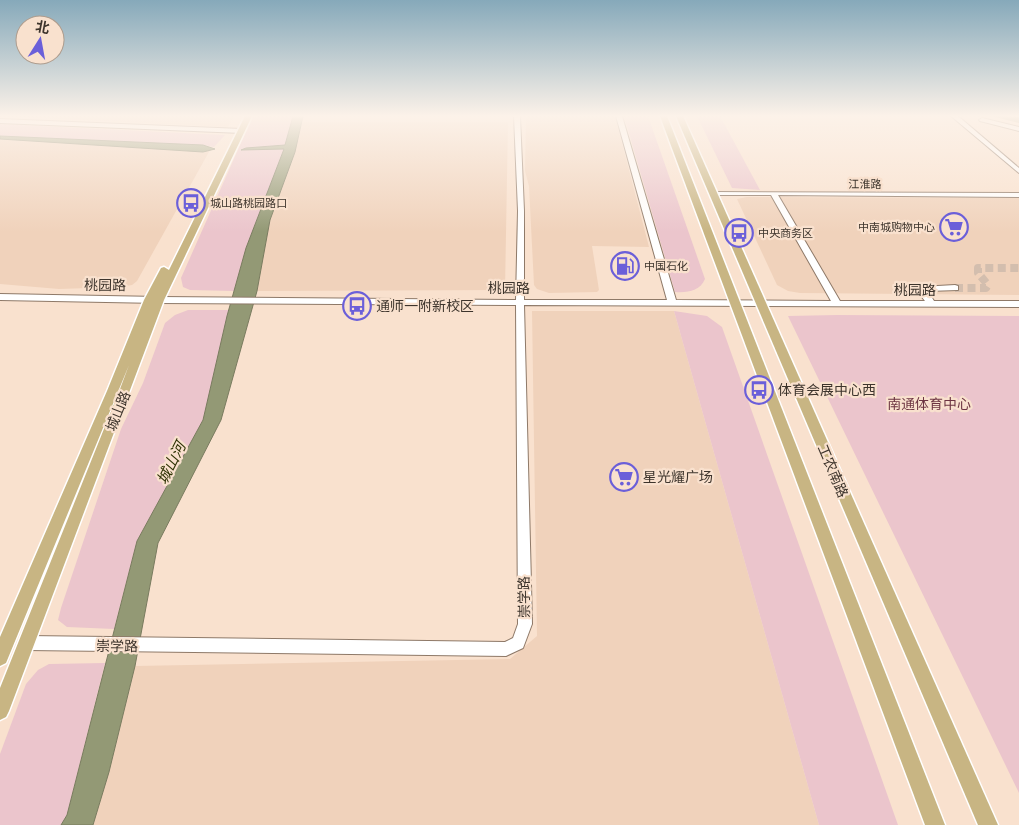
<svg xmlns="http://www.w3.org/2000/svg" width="1019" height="825" viewBox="0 0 1019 825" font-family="'IBM Plex Sans','Noto Sans SC',sans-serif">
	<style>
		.built { fill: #f0d2bb }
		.green { fill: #ebc5cc }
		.water { fill: #939975; stroke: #797b5f }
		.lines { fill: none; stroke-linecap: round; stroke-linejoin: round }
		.river { fill: #939975; fill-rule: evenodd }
		.minor-tunnel { stroke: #d3beae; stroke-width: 8; stroke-dasharray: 8 4.5; stroke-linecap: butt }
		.minor-casing { stroke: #8e7968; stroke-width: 2 }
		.major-casing { stroke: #fff; stroke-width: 3 }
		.minor { fill: #fff; fill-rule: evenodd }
		.major { fill: #c8b583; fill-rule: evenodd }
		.labels { text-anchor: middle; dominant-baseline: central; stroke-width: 4.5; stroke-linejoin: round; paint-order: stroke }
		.far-street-label { font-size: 11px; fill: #3d342c; stroke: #f9e1ce }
		.far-poi-label { font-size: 11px; fill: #3d342c; stroke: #f9e1ce; text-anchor: start }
		.street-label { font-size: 14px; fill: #3d342c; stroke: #f9e1ce }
		.poi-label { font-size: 14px; fill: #3d342c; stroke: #f9e1ce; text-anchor: start }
		.park-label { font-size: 14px; fill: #6d3442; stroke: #f9e1ce }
		.water-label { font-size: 15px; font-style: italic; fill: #2f3305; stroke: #f9e1ce }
	</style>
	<rect width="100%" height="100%" fill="#f9e1ce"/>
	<!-- built -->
	<g class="built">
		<path d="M0,116H234L228,127Z"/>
		<path d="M526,116H615L649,247L592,246L599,290L597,292L549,293L537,289L534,285L529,186L525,171Z"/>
		<path d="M302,122H508L505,290L257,291L270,220L295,152Z"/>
		<path d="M0,139L203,152L210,150L137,281L132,285L120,287L59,289L0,284Z"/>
		<path d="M747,197L1019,198V295L800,293L788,291L777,285L737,199Z"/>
		<path d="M532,311H674L819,825H93L109,772L135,666L510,659L537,636Z"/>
	</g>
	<!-- green -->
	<g class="green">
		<path d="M253,116H293L284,149L246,248L234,291L190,290L183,287L181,278Z"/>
		<path d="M624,116H648L705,279C700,291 687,293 675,292Z"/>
		<path d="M697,116H720L760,190L732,188Z"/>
		<path d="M0,124L225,135L214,147L203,145L0,136Z"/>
		<path d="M188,310H229L203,420L137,541L114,629L67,627L58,620L61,608L121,429L143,383L165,323L175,315Z"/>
		<path d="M674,311L707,316L722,327L898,825H819Z"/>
		<path d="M837,315L1019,316V793L788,316Z"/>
		<path d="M105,663L67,815L61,825H0V754L26,684L38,670L49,664Z"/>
	</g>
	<!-- water -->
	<g class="water">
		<path d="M293,116H303L295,152L270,220L257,291L221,420L158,543L135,666L109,772L93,825H61L67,815L137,541L203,420L227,316L246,248L284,149L241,150L246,148L285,145Z"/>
		<path d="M0,136L203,145L215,149L203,152L0,139Z"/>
	</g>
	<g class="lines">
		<!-- river -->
		<path class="river" d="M991,116L1019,117V123Z"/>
		<!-- minor-tunnel -->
		<path class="minor-tunnel" d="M955,288H986L988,285L978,273V268H1019"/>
		<defs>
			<g id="minor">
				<path d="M514,116H520L524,211V300H667L616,116H622L676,300L831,301L771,195H712L710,194V192L1019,193V197L778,195L840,301H925L921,296L919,289L920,287L955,285L958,286V290L928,291L934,301H1019V307L524,305L532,624L523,648L506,656L27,650L22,648L20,643L22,638L27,636L505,642L513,638L518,624L516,305L159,303L0,300V294L159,297L516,300L518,211Z"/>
				<path d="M951,116H958L1019,168V173Z"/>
				<path d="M982,118L1019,127V131L980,121L979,120Z"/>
				<path d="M0,119L242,129L245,131L242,133L0,123Z"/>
			</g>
			<g id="major">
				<path d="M245,116H252L164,300L9,711L6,717L0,720V688L120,389L129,365L6,663L0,666V637L107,391L144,300L161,268L164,267L169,270Z"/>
				<path d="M660,116H667L945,825H925Z"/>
				<path d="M676,116H683L998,825H978Z"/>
			</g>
		</defs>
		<!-- minor casing -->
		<use href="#minor" class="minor-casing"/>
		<!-- major casing -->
		<use href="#major" class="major-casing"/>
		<!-- minor -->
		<use href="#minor" class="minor"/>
		<!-- major -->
		<use href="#major" class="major"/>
	</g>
	<!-- sky -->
	<linearGradient id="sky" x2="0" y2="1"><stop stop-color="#86a9ba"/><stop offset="0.5" stop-color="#fcf2e9"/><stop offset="1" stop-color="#fcf2e9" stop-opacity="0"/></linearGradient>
	<rect width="1019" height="232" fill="url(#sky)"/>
	<!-- icons -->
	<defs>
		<symbol id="bus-ring" viewBox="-11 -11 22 22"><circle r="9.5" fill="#f9e1ce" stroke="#6b5fd9" stroke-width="1.5"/><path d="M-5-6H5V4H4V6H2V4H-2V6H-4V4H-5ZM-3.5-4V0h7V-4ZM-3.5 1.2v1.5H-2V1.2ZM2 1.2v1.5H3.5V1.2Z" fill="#6b5fd9"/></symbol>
		<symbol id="supermarket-ring" viewBox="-11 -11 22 22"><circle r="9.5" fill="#f9e1ce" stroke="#6b5fd9" stroke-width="1.5"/><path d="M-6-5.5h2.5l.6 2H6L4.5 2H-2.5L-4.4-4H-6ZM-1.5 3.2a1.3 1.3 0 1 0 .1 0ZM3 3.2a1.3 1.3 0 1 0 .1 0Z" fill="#6b5fd9"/></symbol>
		<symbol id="fuel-ring" viewBox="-11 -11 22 22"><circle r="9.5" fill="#f9e1ce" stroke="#6b5fd9" stroke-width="1.5"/><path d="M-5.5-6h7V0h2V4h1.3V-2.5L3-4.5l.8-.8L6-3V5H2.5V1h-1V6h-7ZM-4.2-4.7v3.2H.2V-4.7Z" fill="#6b5fd9"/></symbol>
	</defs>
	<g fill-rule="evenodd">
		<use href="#bus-ring" x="175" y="187" width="32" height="32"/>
		<use href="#supermarket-ring" x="938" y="211" width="32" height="32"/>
		<use href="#bus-ring" x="723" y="217" width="32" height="32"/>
		<use href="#fuel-ring" x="609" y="250" width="32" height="32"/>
		<use href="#bus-ring" x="341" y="290" width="32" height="32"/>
		<use href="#bus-ring" x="743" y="374" width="32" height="32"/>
		<use href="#supermarket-ring" x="608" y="461" width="32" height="32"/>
	</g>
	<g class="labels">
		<!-- far-street labels -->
		<g class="far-street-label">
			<text x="865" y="184">江淮路</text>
		</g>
		<!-- far-poi labels -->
		<g class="far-poi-label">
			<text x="210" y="203">城山路桃园路口</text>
			<text x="935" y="227" text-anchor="end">中南城购物中心</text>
			<text x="758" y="233">中央商务区</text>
			<text x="644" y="266">中国石化</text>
		</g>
		<!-- street labels -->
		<g class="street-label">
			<text transform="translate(105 285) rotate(1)">桃园路</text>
			<text x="509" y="288">桃园路</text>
			<text x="915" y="290">桃园路</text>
			<text transform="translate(118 411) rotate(-68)">城山路</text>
			<text transform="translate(833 471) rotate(67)">工农南路</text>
			<text transform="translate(524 597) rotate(-91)">崇学路</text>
			<text transform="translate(117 646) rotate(1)">崇学路</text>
		</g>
		<!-- poi labels -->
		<g class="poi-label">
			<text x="376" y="306">通师一附新校区</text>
			<text x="778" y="390">体育会展中心西</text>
			<text x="643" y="477">星光耀广场</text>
		</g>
		<!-- park labels -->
		<g class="park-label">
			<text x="929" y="404">南通体育中心</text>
		</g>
		<!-- water labels -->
		<g class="water-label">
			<text transform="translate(171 463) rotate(-63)">城山河</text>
		</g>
	</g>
	<!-- north arrow -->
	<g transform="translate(40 40) rotate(11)"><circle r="24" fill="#f9e1ce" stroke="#ae9c8d"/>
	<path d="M0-4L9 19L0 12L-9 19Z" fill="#6b5fd9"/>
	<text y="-8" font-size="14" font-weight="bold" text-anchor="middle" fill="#3d342c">北</text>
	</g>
</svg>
